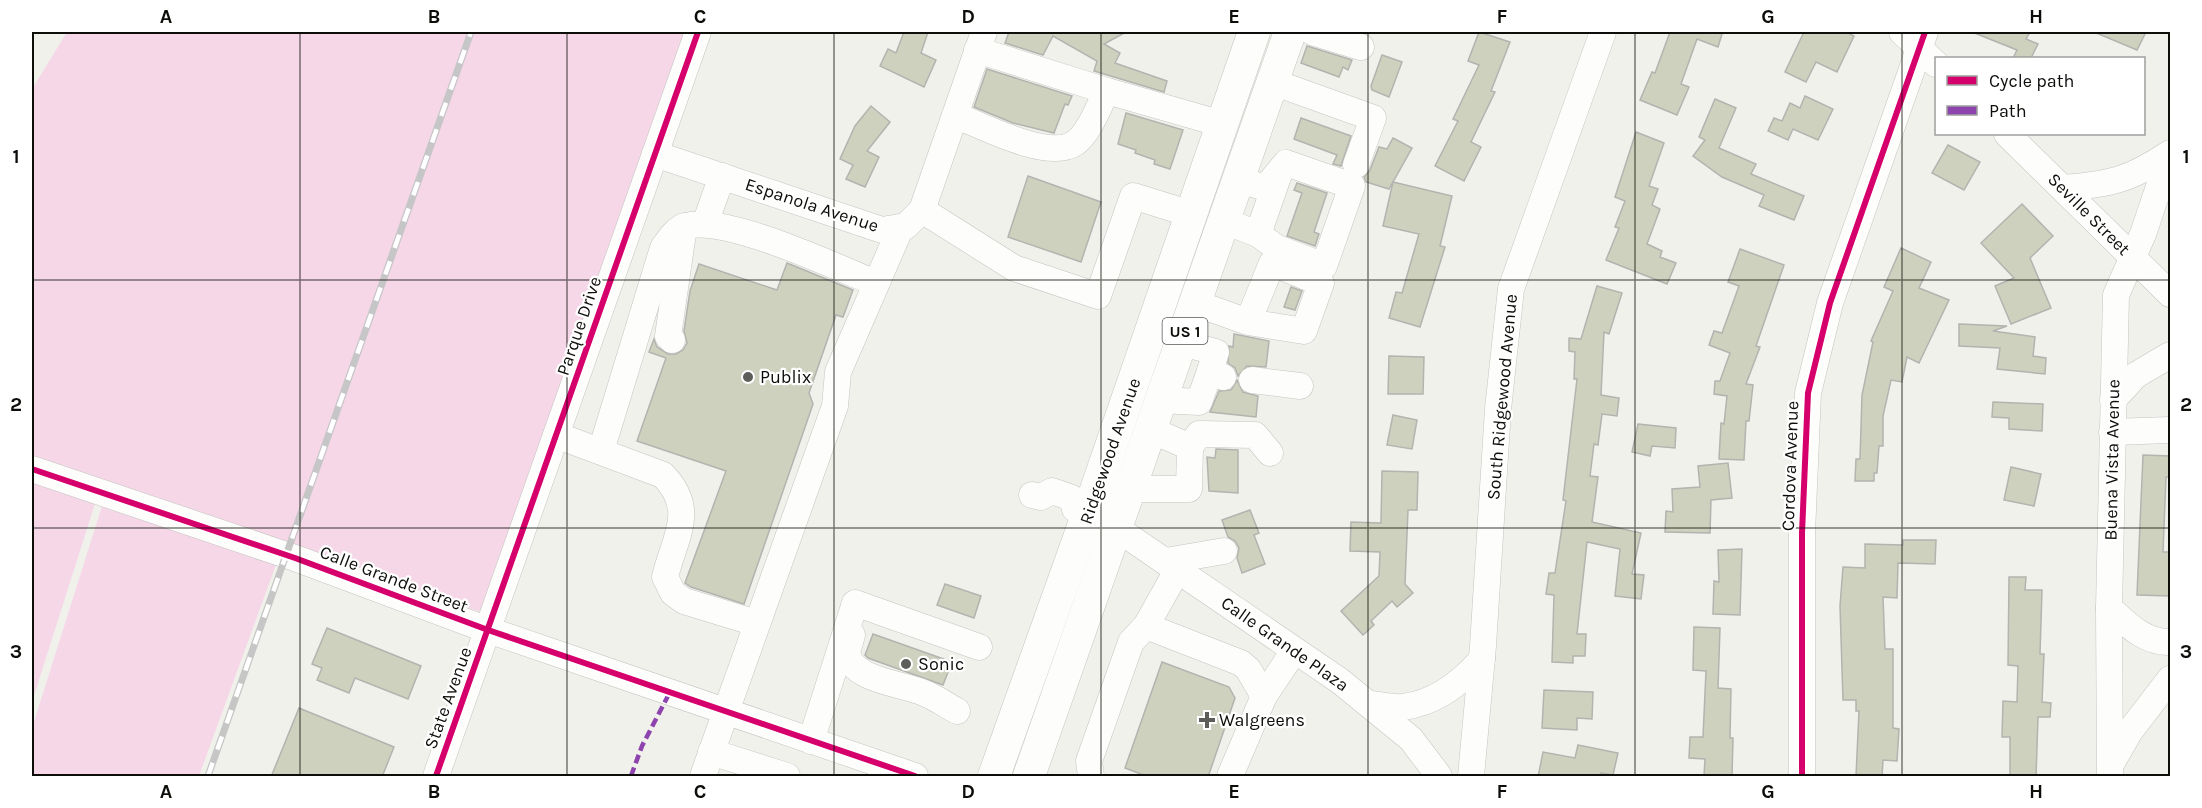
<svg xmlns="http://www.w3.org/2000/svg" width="2202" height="808" viewBox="0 0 2202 808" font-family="Karla,sans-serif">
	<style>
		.green { fill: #f5d7e8 }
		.building { fill: #cfd1bf; stroke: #b3b3af; stroke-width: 1.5 }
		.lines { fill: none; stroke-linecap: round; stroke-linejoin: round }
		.minor-casing { stroke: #c4c4c0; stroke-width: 27 }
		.major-casing { stroke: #c4c4c0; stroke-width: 33 }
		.minor { stroke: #fdfdfc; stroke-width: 26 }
		.major { stroke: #fdfdfc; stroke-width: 32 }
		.rail-casing { stroke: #c6c6c6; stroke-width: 7 }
		.rail { stroke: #fff; stroke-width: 4.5; stroke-dasharray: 14; stroke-linecap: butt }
		.quiet { stroke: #8e44ad; stroke-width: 4.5; stroke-dasharray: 9 4.5; stroke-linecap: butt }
		.cycleway-casing { stroke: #fff; stroke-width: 10 }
		.cycleway { stroke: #d6006c; stroke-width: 6 }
		.grid { fill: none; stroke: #0d0e0a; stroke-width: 1.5; stroke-opacity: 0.55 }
		.poi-dot { fill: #5d5d59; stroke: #fff; stroke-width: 2 }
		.labels { text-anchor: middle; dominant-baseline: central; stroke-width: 4.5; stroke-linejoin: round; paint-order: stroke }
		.shield { fill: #fff; stroke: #565654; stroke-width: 1.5 }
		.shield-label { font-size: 16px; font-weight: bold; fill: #0d0e0a }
		.street-label { font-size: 18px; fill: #0d0e0a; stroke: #fff }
		.poi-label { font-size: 18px; fill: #0d0e0a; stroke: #fff; text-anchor: start }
		.neatline { fill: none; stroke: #0d0e0a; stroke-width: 2 }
		.grid-label { font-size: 20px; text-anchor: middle; font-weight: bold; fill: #0d0e0a }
	</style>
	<rect width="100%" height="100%" fill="#f1f1ec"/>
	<!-- green -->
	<g class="green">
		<path d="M67,32H688L485,613L400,588L32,459V89Z"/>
		<path d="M32,468L99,491L32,702Z"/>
		<path d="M103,503L277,562L199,776H32V728Z"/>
	</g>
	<!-- building -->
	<g class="building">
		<path d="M904,32H928L921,53L936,60L924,87L880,66L888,49L896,53Z"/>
		<path d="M1009,32H1126L1104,44L1120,53L1115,63L1167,81L1164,92L1094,71L1097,61L1053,36L1043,55L1005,43Z"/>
		<path d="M1479,32L1510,42L1491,91L1495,92L1471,142L1481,147L1464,181L1435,166L1458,121L1453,119L1479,65L1468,61Z"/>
		<path d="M1670,32H1714L1722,34L1718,47L1697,39L1681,84L1689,87L1677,115L1640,100L1652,72L1655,73Z"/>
		<path d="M1804,32H1846L1854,36L1837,72L1816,62L1806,82L1785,72Z"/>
		<path d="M1972,32H2030L2026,39L2038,44L2031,58H2013L2017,50Z"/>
		<path d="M2094,32H2146L2137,50Z"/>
		<path d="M1307,46L1352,60L1348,70L1343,67L1339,77L1301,63Z"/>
		<path d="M1382,55L1402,62L1389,97L1372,90L1371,86Z"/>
		<path d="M987,69L1072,96L1068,105L1065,104L1054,133L1013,123L974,107Z"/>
		<path d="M1805,96L1833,109L1818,140L1793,129L1788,140L1768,131L1774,118L1782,121L1790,103L1800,108Z"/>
		<path d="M1715,99L1736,108L1719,148L1756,164L1751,174L1804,196L1794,220L1759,206L1764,195L1722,177L1693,156L1705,140L1699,137Z"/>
		<path d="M871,106L890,122L867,151L879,157L865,187L846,179L853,165L840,159L855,126Z"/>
		<path d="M1126,113L1183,130L1170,169L1154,164L1155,160L1135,153L1136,150L1118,144Z"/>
		<path d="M1301,118L1351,136L1341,166L1333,164L1337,155L1294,139Z"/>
		<path d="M1636,132L1664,143L1649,186L1658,189L1652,205L1660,209L1647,244L1662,251L1660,257L1676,263L1667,284L1606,260L1619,228L1615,227L1625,201L1615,197Z"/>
		<path d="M1393,138L1412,148L1389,189L1366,182L1364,177L1370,170L1379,147L1387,149Z"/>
		<path d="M1948,145L1980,162L1964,190L1932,173Z"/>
		<path d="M1028,176L1101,202L1081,262L1008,237Z"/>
		<path d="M1393,182L1452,196L1440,246L1445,247L1420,327L1389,318L1396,292L1402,293L1419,234L1383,226Z"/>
		<path d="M1297,183L1327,193L1314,232L1319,234L1315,246L1287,236L1302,193L1294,190Z"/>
		<path d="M2022,204L2053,236L2030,258L2051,308L2011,324L1995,286L2014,278L1981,243Z"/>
		<path d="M1901,248L1931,262L1919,288L1949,300L1919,363L1907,357L1902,382L1891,380L1883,416V446H1879L1877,473H1874V481H1855L1856,459H1860L1862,395L1873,342L1871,341L1893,291L1884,287Z"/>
		<path d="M1740,249L1784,265L1756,346L1760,347L1746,384L1753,385L1749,421H1746L1744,460L1719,459L1721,423L1724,424L1727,396L1714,394L1715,381H1720L1730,353L1709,345L1714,331L1722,333L1739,286L1728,282Z"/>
		<path d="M787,263L853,290L843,317L836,315L809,393L813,404L744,604L691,587L685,583L726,471L637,441L666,358L649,352L654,339L657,347L668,354H676L683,350L687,343L684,331L690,291L699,264L777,290Z"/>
		<path d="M1597,286L1622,293L1609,334L1604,332L1601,395L1619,398L1617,416L1602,414L1598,445L1594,444L1590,476L1598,477L1592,522L1641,533L1632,574L1644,575L1641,599L1615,596L1620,549L1587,542L1577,634H1586L1585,656H1573V663L1552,662L1554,595L1546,594L1549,573H1555L1566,501L1563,500L1577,379H1574L1575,352L1569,351V338L1581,339Z"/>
		<path d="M1291,287L1302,291L1295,310L1284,307Z"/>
		<path d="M1959,324L2007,326L1993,331L2035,337L2033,356L2046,358L2045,374L1997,369L2000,348L1959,346Z"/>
		<path d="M1234,334L1269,341L1266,367L1247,366L1238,376L1235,368L1228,363L1229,346L1233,347Z"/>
		<path d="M1389,356L1424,357L1423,394H1388Z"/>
		<path d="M1237,380L1243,392L1258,396L1256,417L1210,412L1219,391L1231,390Z"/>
		<path d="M1993,402L2043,404L2042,431L2009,429V418L1992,417Z"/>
		<path d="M1393,415L1417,420L1412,449L1387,445Z"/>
		<path d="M1638,424L1676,428L1675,448L1652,446L1650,456L1632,452Z"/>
		<path d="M1216,449L1238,450V493L1209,491L1207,457L1215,458Z"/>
		<path d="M2143,455L2170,456V477H2166L2163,552H2170V596L2137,595Z"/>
		<path d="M1728,463L1732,498L1711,500L1710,533L1665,532L1666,511L1673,512L1672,489L1700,487L1698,466Z"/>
		<path d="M2011,467L2041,474L2034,506L2004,500Z"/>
		<path d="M1382,471L1418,472L1417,510H1408L1405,584L1413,593L1397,607L1392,601L1371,621L1374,625L1363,635L1341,611L1379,576L1380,552L1350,551L1351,522L1381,523Z"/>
		<path d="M1250,510L1259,533L1254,535L1265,564L1242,573L1237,558L1239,548L1235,541L1228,537L1222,520Z"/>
		<path d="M1903,540H1936L1935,564L1898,563L1897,598L1883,597L1885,649H1893V728L1899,729L1897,761L1883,760L1882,777L1856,776L1859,711H1856V700H1843L1840,606L1843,567L1865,568V544L1903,545Z"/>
		<path d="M1742,549L1740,615L1713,614L1714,581L1719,582L1718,550Z"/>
		<path d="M2009,577H2026L2025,590H2042L2040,654H2044L2042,702L2051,703L2050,717H2038L2036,777H2010V737H2002L2003,701L2017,702L2018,666L2008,665Z"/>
		<path d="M945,584L981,596L974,618L937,605Z"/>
		<path d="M1694,627L1720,628L1718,688L1731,689L1730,738H1733L1732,777L1704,776L1705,759L1689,758L1690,737H1703L1706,671L1693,670Z"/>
		<path d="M327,628L421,666L408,699L355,678L349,693L317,680L322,668L312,664Z"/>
		<path d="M873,634L952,662L943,685L868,658L865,655Z"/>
		<path d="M1162,662L1229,687L1235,698L1208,777H1149L1125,768Z"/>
		<path d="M1544,690L1593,692L1592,719L1577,718V730L1542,728Z"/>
		<path d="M299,708L394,747L382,777H271Z"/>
		<path d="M1578,745L1618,753L1613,775L1601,773V777H1538L1543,752L1575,758Z"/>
	</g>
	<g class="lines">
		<defs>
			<g id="minor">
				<path d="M1312,32L1361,47"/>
				<path d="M1902,32L1936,64"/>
				<path d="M977,50L1107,91L1222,124"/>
				<path d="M1273,82L1373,118L1356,165"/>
				<path d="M955,115C982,126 1049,161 1075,143C1090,132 1098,107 1107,91"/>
				<path d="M2007,134L2170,294"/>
				<path d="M655,154L882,230L906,226L922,210L984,32"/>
				<path d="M2063,188C2111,184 2130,180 2170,153"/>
				<path d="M922,210L1014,268L1098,296L1133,196L1191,214"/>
				<path d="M1224,221L1258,234L1277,248L1324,266L1352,186L1286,163L1265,188L1238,179"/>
				<path d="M705,224L722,176"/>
				<path d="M1258,234L1279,174"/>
				<path d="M1195,303L1248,322L1272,263L1321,283L1304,331L1248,322"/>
				<path d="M672,340L668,336L684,226"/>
				<path d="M1181,343L1216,352L1210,371L1223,377"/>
				<path d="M1252,380L1300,386"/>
				<path d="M1161,400L1199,402L1210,371"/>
				<path d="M2113,400L2136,375L2170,355"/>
				<path d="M2112,432L2170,430"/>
				<path d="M556,435L663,475C697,510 675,536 665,577L673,593L684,601L756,623"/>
				<path d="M1190,447L1199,434L1255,435L1270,453"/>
				<path d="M601,451L663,248C669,240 676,228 686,226C727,215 835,267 876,283"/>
				<path d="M32,469L295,558L488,630L915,776"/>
				<path d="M1130,489H1189L1190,447L1151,430"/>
				<path d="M1032,495L1041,497L1052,491L1072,498L1075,509"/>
				<path d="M1116,528L1340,681L1411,739L1439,776"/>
				<path d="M1166,561L1224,551"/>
				<path d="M2109,608C2127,624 2145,643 2170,642"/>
				<path d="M1146,626L1241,663L1248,669L1264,696"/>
				<path d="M852,635L847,653C853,681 901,683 924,693C935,697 946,705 957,711"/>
				<path d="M1370,704C1381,705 1393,708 1403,707C1435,703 1462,682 1482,659"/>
				<path d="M811,741L855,603L979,647"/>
				<path d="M711,752L787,776"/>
				<path d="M2111,764L2130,731L2170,679"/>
				<path d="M436,776L698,32"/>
				<path d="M703,776L835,406L838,372L901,227"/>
				<path d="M1091,776L1089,761L1131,642L1146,626L1178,569"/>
				<path d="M1230,776L1264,696L1294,651"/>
				<path d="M1471,776L1483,646L1498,409L1511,289L1603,32"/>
				<path d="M1802,776V533L1808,393L1830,303L1925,32"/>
				<path d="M2110,776L2109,608L2116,295L2143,234L2170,154"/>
			</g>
			<g id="major">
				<path d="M994,776L1088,513L1254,32"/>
				<path d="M1029,776L1290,32"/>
			</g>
		</defs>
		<!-- minor casing -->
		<use href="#minor" class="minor-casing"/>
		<!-- major casing -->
		<use href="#major" class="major-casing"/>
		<!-- minor -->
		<use href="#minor" class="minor"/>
		<!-- major -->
		<use href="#major" class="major"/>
		<defs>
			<path id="rail" d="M208,776L471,32"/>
		</defs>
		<!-- rail casing -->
		<use href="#rail" class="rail-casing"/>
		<!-- rail -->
		<use href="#rail" class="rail"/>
		<!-- quiet -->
		<path class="quiet" d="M631,776L642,746L670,692"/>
		<defs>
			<g id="cycleway">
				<path d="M32,469L295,558L488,630L915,776"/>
				<path d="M436,776L698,32"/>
				<path d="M1802,776V533L1808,393L1830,303L1925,32"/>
			</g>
		</defs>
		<!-- cycleway casing -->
		<use href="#cycleway" class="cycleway-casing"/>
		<!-- cycleway -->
		<use href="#cycleway" class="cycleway"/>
	</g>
	<!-- grid -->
	<path class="grid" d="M300,32V776M567,32V776M834,32V776M1101,32V776M1368,32V776M1635,32V776M1902,32V776M32,280H2170M32,528H2170"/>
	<!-- markers -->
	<g class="poi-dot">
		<circle cx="748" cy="377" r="6"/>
		<circle cx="906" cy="664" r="6"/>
		<path d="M1204 711h6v6h6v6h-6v6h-6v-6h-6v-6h6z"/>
	</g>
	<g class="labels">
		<!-- shield labels -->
		<rect class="shield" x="1162.5" y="318" width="45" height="26" rx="4.5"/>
		<g class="shield-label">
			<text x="1185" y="331">US 1</text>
		</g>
		<!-- street labels -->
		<g class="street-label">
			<text transform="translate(812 205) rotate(18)">Espanola Avenue</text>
			<text transform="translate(2089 214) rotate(45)">Seville Street</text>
			<text transform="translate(579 326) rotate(-71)">Parque Drive</text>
			<text transform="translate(1502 397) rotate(-85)">South Ridgewood Avenue</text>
			<text transform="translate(1110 451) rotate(-71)">Ridgewood Avenue</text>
			<text transform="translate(2112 460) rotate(-89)">Buena Vista Avenue</text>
			<text transform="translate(1790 466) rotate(-88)">Cordova Avenue</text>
			<text transform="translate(394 579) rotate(21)">Calle Grande Street</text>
			<text transform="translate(1285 644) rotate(35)">Calle Grande Plaza</text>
			<text transform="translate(448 698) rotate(-70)">State Avenue</text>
		</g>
		<!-- poi labels -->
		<g class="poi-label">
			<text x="760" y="377">Publix</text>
			<text x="918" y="664">Sonic</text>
			<text x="1219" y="720">Walgreens</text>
		</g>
	</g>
	<!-- border -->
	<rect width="2202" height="808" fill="none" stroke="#ffffff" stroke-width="66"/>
	<!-- legend -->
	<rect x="1935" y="57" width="210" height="78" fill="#ffffff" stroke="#9e9f9d" stroke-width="1.5"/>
	<rect x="1947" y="76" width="30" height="9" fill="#d6006c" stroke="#9e9f9d" stroke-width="1.5"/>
	<text x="1989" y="87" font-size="18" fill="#0d0e0a">Cycle path</text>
	<rect x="1947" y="106" width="30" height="9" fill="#8e44ad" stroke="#9e9f9d" stroke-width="1.5"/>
	<text x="1989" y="117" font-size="18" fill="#0d0e0a">Path</text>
	<rect x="33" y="33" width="2136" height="742" class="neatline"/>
	<g class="grid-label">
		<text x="166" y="23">A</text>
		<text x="434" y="23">B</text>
		<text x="700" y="23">C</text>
		<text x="968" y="23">D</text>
		<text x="1234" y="23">E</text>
		<text x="1502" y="23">F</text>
		<text x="1768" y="23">G</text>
		<text x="2036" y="23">H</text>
		<text x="16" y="163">1</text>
		<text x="2186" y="163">1</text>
		<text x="16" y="411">2</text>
		<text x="2186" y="411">2</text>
		<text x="16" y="658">3</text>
		<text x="2186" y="658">3</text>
		<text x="166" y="798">A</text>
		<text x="434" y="798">B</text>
		<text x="700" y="798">C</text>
		<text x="968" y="798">D</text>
		<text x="1234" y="798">E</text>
		<text x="1502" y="798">F</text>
		<text x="1768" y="798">G</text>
		<text x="2036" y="798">H</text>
	</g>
</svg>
